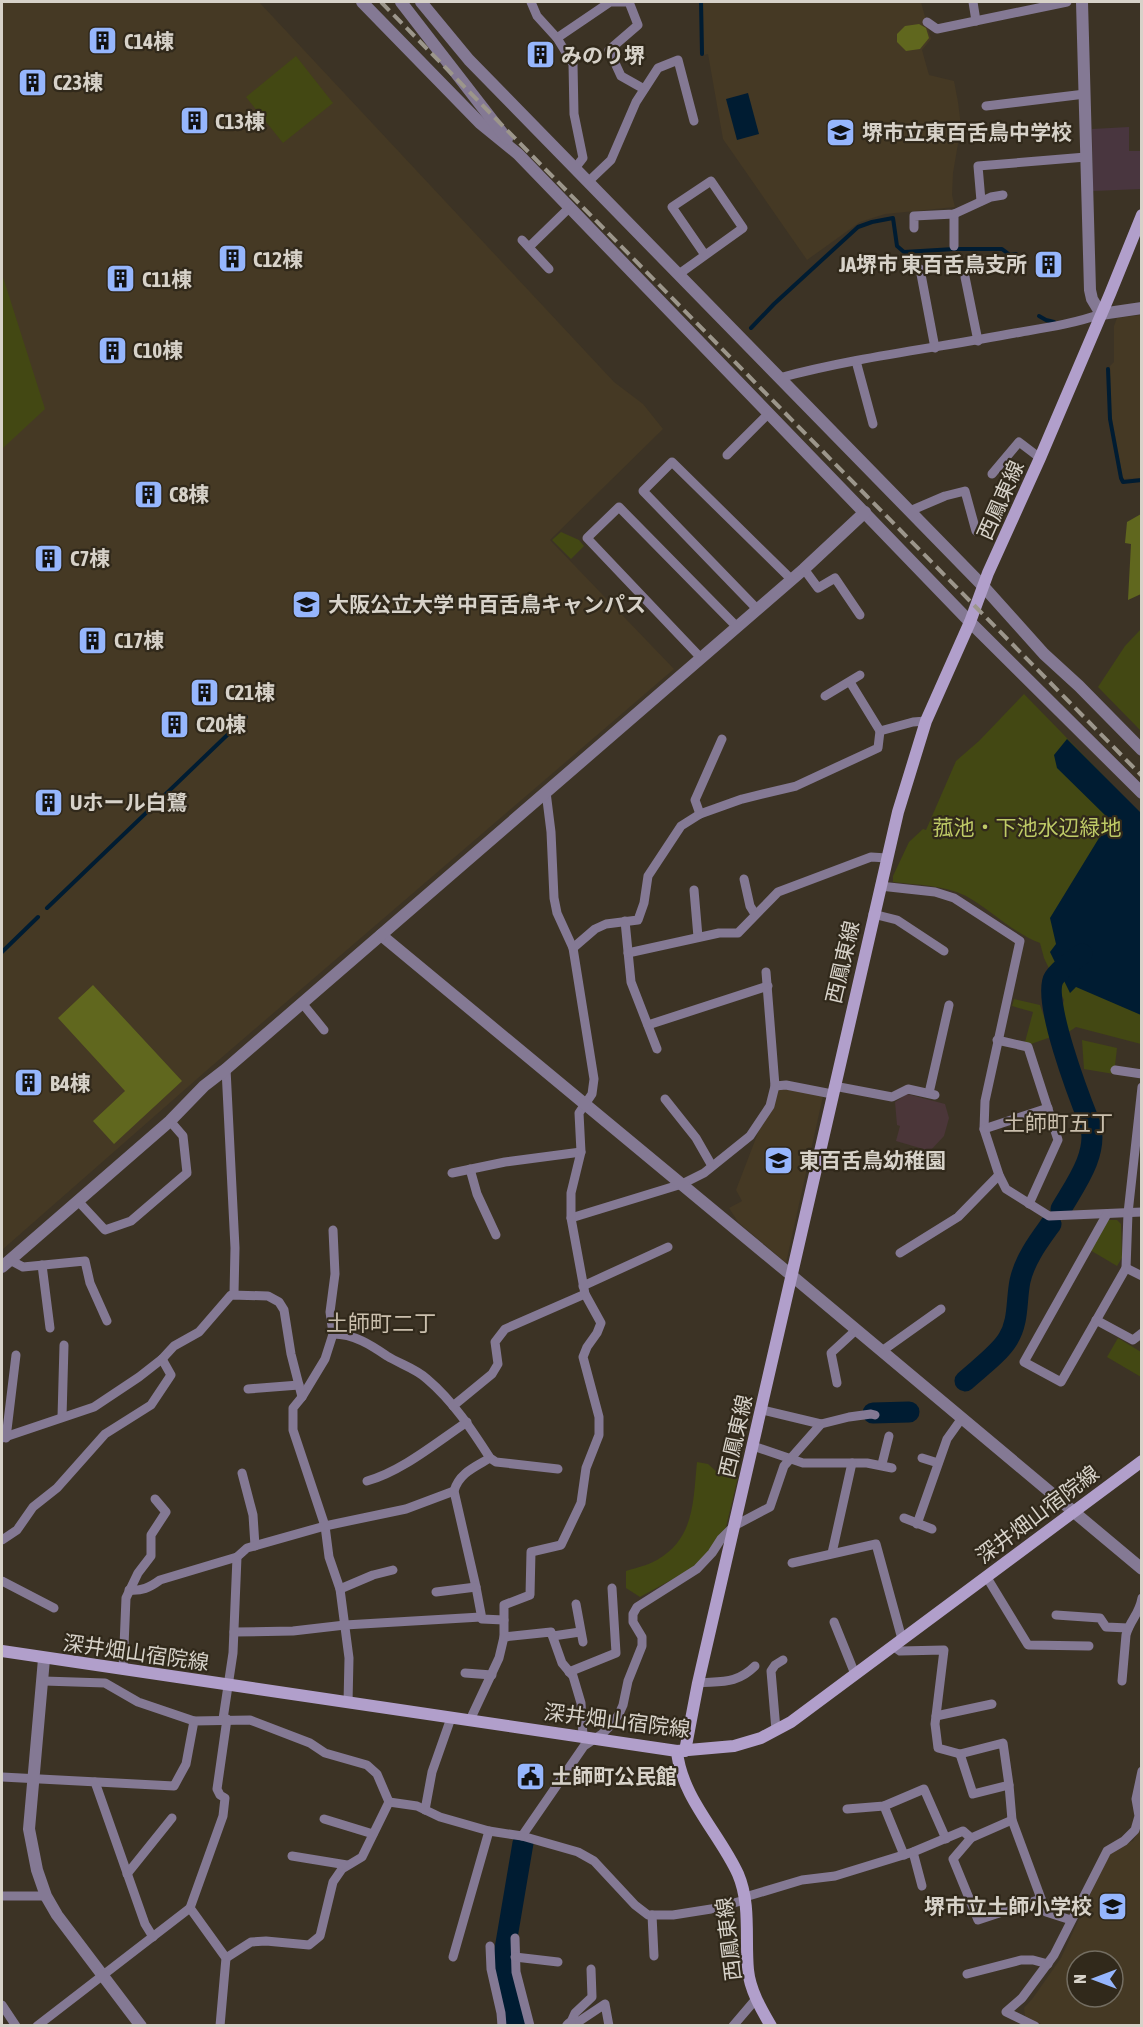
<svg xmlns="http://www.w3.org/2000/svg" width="1143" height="2027" viewBox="0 0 1143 2027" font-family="'Asap Condensed','Noto Sans JP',sans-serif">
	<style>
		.commercial { fill: #49363f }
		.industrial { fill: #4b3639 }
		.built { fill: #453924; fill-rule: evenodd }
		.green { fill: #434813 }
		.forest { fill: #60671e }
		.water { fill: #001c32 }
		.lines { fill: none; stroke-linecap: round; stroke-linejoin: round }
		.stream { stroke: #001c32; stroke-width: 4 }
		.river { stroke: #001c32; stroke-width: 21 }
		.minor { stroke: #847994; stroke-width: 9 }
		.tertiary { stroke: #847994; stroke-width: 12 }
		.secondary { stroke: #b19fcb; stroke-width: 12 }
		.rail { stroke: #9c968b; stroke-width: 4; stroke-dasharray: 12 6; stroke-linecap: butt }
		.labels { text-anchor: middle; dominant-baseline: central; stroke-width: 4.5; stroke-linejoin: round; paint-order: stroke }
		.poi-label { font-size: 21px; font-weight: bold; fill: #d7d2c9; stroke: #31291b; text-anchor: start }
		.street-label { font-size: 21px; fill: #d7d2c9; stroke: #31291b }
		.park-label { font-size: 21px; fill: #beca66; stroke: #31291b }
		.neighbourhood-label { font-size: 22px; fill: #cabfad; stroke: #31291b }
	</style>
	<rect width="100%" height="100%" fill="#3c3325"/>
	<!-- commercial -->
	<path class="commercial" d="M1129,127V151H1141V189L1093,191L1092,129Z"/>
	<!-- industrial -->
	<path class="industrial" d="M907,1094L945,1104L949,1118L944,1136L930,1151L896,1141L900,1126L897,1125L895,1102Z"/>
	<!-- built -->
	<g class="built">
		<path d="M2,2H259L614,382L643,404L663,429L550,540L674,669L206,1071L2,1250Z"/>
		<path d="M703,2H921L931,39L922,50L929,75L954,81L958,102L961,126L953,173L952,195L955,207L885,214L860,222L807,260L723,139L708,54L704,55Z"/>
		<path d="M1141,315V478L1123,479L1111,413L1110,366L1114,362V326L1117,318Z"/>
		<path d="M779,1088L823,1096L786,1263L738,1222L729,1208L742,1201L736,1190L759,1130L774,1108Z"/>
		<path d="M1141,1826V2025H1043L1025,2016L1024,2008L1033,1998L1061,1958L1109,1854L1116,1847L1133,1841ZM1077,1961H1113V1997H1077Z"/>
	</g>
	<!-- green -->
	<g class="green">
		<path d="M296,56L333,103L283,143L246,97Z"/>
		<path d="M2,274L45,409L2,449Z"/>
		<path d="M561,532L579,540L584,546L571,559L552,540Z"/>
		<path d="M1141,629V731L1098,687L1125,646Z"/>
		<path d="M1024,694L1141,814V1044L1076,1027L1067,1033L1062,1009L1064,1000L1044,958L1040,943C1013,933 991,910 966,896C943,885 918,885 893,882V876L909,842L923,829L926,830L956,761L979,741Z"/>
		<path d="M1014,999L1040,1005L1051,1037L1031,1044L1025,1042L1033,1012L1012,1006Z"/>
		<path d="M1082,1040L1117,1048L1114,1074L1084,1069Z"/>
		<path d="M1107,1220H1117L1121,1224L1122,1258L1117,1266L1090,1250Z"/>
		<path d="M1118,1338L1141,1352V1377L1107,1357Z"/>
		<path d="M697,1462L708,1464L719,1474L738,1477L725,1531L711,1549L693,1568L640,1597L626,1588V1571C636,1568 648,1565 657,1560C695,1538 693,1501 697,1462Z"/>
	</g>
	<!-- forest -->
	<g class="forest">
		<path d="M919,24L926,28L929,38L920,49L906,51L897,42V34L905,26Z"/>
		<path d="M1141,514V594L1128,600L1131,544L1125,543L1127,522Z"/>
		<path d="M93,985L182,1081L114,1144L93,1121L125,1091L58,1018Z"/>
	</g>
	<!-- water -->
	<g class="water">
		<path d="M748,93L759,134L737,140L726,99Z"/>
		<path d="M1067,739L1141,813V1015L1076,987L1070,993L1050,952L1056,944L1050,918L1110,820L1057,768L1054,755Z"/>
	</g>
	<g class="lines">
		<!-- stream -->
		<g class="stream">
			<path d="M701,2L702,54"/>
			<path d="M1039,316L1046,320L1054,322"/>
			<path d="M751,328L774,304L858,227L872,222L893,218L897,246L904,252L954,249H1002L1010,255L1016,254"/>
			<path d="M1108,369L1110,419L1121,478L1123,482L1142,480"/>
			<path d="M47,908L246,717"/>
			<path d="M2,952L38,917"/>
		</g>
		<!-- river -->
		<g class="river">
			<path d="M1061,1209C1075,1185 1099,1153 1090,1124C1080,1099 1041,998 1054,978C1060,968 1073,961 1082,954"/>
			<path d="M965,1381C978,1369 999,1354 1008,1339C1019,1321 1016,1301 1020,1281C1025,1259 1038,1242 1051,1224"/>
			<path d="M873,1413L909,1412"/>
			<path d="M517,2026L504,1979L503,1961L523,1843"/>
		</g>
		<!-- minor -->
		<g class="minor">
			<path d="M531,2L537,16L557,38L573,64L574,114L583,158L576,167"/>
			<path d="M973,2L976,21"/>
			<path d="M927,22L937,29L1067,2"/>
			<path d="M557,38L610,2H629L638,25L609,50L621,76L644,89"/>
			<path d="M986,106L1085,94"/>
			<path d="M589,181L611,160L636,102L658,68L678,60L694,121"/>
			<path d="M981,201L978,166L1086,157"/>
			<path d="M954,214V246"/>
			<path d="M914,228V216L954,214L991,197L1003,195"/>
			<path d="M522,240L549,269"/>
			<path d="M529,247L569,208"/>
			<path d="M920,269L935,348"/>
			<path d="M679,274L743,228L711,181L672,207L705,255"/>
			<path d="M965,277L978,341"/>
			<path d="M856,361L873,424"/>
			<path d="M779,378C856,357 937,348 1015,333C1044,328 1073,324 1101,314"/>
			<path d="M727,455L769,413"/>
			<path d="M992,474L1019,442L1040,458"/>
			<path d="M910,511L945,496L965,491L976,531"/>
			<path d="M804,569L818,588L835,578L860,615"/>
			<path d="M757,609L643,491L672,462L792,580"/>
			<path d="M701,658L587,538L619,507L737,627"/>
			<path d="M850,682L880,731"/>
			<path d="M825,696L860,675"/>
			<path d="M700,814L695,800L722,739"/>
			<path d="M744,879L750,906L755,914"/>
			<path d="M880,886L935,892L954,898L1020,941L985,1101L984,1129L999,1175L1006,1189L1049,1216L1142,1212"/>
			<path d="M694,890L698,937"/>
			<path d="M873,914L897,920L944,951"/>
			<path d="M625,921L631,982L657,1049"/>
			<path d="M573,948L595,929L606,924L638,920L644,903L648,876L681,826L700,814L742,799L796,786L878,748L880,731L913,722L926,721"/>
			<path d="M628,953L719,933H738L778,892L871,857L887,858"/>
			<path d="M302,1003L324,1030"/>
			<path d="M648,1025L768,986"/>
			<path d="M997,1040L1028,1047L1058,1140L1029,1204"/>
			<path d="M226,1069L235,1248L234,1294"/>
			<path d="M1115,1070L1142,1074"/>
			<path d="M775,1086L786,1085L832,1094"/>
			<path d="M834,1086L892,1097L908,1089L935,1095"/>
			<path d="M929,1093L949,1005"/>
			<path d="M665,1099L696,1138L712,1166"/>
			<path d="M984,1129L1048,1108"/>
			<path d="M470,1169L477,1194L496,1235"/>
			<path d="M452,1173L505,1162L581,1152"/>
			<path d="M78,1201L105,1230L131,1221L187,1173L183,1136L170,1121"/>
			<path d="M1107,1214L1024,1362L1061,1382L1126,1268L1128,1213L1142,1087"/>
			<path d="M571,1218L682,1184L704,1173L750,1136L770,1106L775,1086L766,972"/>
			<path d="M900,1253L958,1217L999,1175"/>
			<path d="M10,1260L23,1267L85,1261L90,1283L107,1321"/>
			<path d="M42,1265L50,1328"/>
			<path d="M1126,1268L1142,1276"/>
			<path d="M583,1286L668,1247"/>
			<path d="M1096,1320L1133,1340L1142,1333"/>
			<path d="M333,1334C354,1334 371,1345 387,1356C400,1364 417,1369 427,1379C453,1401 472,1430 490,1458L496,1462L558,1469"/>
			<path d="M882,1351L941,1309"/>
			<path d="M837,1383L831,1353L856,1330"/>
			<path d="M248,1389L299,1385"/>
			<path d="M302,1397L325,1359L333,1334L330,1312L335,1274L333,1230"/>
			<path d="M453,1406L492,1374L498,1364L495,1342L505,1329L585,1294"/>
			<path d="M762,1410L821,1424"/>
			<path d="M62,1417L64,1345"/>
			<path d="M2,1438L94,1407L139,1377L162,1359L174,1346L199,1332L231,1295L268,1296L279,1302L284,1310L291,1354L302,1397L293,1408V1430L325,1526L329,1557L340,1589L349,1658L348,1703"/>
			<path d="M6,1438L16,1355"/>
			<path d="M753,1446L803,1463H867L892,1468"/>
			<path d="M490,1458C475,1467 459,1473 454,1491L476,1587L482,1619L504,1620"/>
			<path d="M922,1458L938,1463"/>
			<path d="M882,1464L889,1436"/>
			<path d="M242,1473L253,1515L255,1546"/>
			<path d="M367,1481C401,1472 437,1442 467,1422"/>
			<path d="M904,1518L932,1529"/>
			<path d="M917,1524L947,1439L962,1418"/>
			<path d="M2,1540L17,1530L33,1507L57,1488L105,1434L151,1405L171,1375L162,1359"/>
			<path d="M832,1553L852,1463"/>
			<path d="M792,1563L876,1544L902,1639"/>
			<path d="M986,1576L1028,1645L1089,1646"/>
			<path d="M2,1581L54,1608"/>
			<path d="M340,1589L373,1575L393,1570"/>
			<path d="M129,1590C142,1591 149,1588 160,1580L237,1557"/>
			<path d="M436,1592L476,1587"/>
			<path d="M576,1604L583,1642"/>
			<path d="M1056,1615L1100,1618L1106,1627L1128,1628"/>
			<path d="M834,1622L855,1674"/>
			<path d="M234,1632L293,1631L345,1625L481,1617"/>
			<path d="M553,1636L580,1632"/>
			<path d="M504,1637L551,1632L562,1663L573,1676L581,1703L583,1736"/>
			<path d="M893,1646L900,1651L944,1650L935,1724L938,1748L960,1754L1003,1743L1009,1785L1012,1820L1046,1912L1071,1920"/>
			<path d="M123,1670L126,1598L138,1573L151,1556V1535L166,1512L155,1499"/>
			<path d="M569,1672L616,1653L612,1588"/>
			<path d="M465,1673L492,1675"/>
			<path d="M44,1681L105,1683L138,1702L194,1721"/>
			<path d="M1122,1681L1126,1635C1130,1620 1139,1615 1142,1598"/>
			<path d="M698,1683C722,1681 737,1684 755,1666"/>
			<path d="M936,1716L992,1704"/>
			<path d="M223,1719L233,1653L237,1557L247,1548L325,1526L406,1509L454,1491"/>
			<path d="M470,1720L499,1658L504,1637V1605L530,1595L531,1552L561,1545L581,1503L586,1468L599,1435V1417L583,1357L587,1347L597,1333L601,1323L585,1294L571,1218V1193L581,1152L579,1113L592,1094L594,1079L573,948L557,913L554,898L551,832L546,792"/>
			<path d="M776,1730L771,1671L775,1665L783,1660"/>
			<path d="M960,1754L973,1794L1009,1785"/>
			<path d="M2,1777L174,1786L186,1764L194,1721L250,1720L310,1743L325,1753L367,1765L377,1774L389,1802L362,1857L342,1869L333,1882L320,1936L309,1945L266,1941L251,1942L226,1958"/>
			<path d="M95,1782L145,1924L153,1937"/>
			<path d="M389,1802L417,1806L440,1817L489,1831L522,1836L578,1852L594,1861L635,1905L648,1915H673L711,1909L745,1900"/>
			<path d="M884,1806L904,1855"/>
			<path d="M847,1809L884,1806L924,1789L946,1839"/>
			<path d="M425,1810L432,1772L451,1718"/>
			<path d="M324,1819L373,1834"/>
			<path d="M1012,1820L971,1838L953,1859L978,1920L1041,1899"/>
			<path d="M522,1836L584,1746L602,1734L612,1724L619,1714L623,1705L628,1681L642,1646V1637L633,1622V1614L637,1607L697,1569L712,1553L721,1539L734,1526L770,1507L784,1466L821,1424L849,1417L871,1414L875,1415"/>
			<path d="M913,1852L922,1886"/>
			<path d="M292,1856L347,1865"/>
			<path d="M127,1874L172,1818"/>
			<path d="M2,1896H46"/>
			<path d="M745,1897L802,1880L835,1876L913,1852L963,1831L971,1838"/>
			<path d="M190,1908L226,1958L220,2026"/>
			<path d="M652,1915L654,1956"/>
			<path d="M515,1938L516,1972L530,2026"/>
			<path d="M490,1946L491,1969L501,2013L502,2026"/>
			<path d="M453,1957L489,1831"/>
			<path d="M515,1957L558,1962"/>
			<path d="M967,1974L1021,1960H1033L1048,1964"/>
			<path d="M2,2005L16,2026"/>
			<path d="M570,2024L575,2013L592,1997L591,1969"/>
			<path d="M570,2024L578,2022L605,2004L609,2026"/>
			<path d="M37,2026L190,1908L223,1816L225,1798L220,1795L217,1789L227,1719"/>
			<path d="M733,2026L756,1999"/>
			<path d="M1035,2026L1006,2012L1022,1998L1054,1955L1107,1851L1124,1841L1135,1830L1139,1816L1136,1799L1142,1771"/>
		</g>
		<!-- tertiary -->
		<g class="tertiary">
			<path d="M362,2L480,123L518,154L970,622L1142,793"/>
			<path d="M401,2L507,139"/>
			<path d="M421,2L469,60L983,586L1044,654L1079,686L1142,750"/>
			<path d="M1082,2L1090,290L1092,299L1101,314L1142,308"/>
			<path d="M381,935L791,1275L1142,1569"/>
			<path d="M2,1267L170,1121L204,1086L226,1069L804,569L865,512"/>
			<path d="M44,1659L29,1829L37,1870L46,1896L57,1915L141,2026"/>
			<path d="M568,2026L570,2024"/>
		</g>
		<!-- secondary -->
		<g class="secondary">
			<path d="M2,1651L677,1751L734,1746L761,1738L791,1722L1142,1461"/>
			<path d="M677,1751C681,1797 720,1834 738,1874C751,1904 745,1939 748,1970C750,1990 761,2009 771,2026"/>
			<path d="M685,1751L698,1683L898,812L926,721L970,622L988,573L1040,458L1110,294L1142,215"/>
		</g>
		<!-- rail -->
		<path class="rail" d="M381,2L1142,776"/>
	</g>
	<!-- icons -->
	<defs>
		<symbol id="building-square" viewBox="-11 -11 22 22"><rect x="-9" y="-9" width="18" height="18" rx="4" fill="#96b6fd" stroke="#31291b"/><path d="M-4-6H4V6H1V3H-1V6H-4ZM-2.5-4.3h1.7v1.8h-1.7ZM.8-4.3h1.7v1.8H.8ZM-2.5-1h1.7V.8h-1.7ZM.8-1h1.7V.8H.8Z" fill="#111"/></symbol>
		<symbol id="school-square" viewBox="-11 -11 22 22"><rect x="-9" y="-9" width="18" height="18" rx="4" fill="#96b6fd" stroke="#31291b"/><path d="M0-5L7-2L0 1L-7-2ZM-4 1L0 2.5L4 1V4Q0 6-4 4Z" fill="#111"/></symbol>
		<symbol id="university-square" viewBox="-11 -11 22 22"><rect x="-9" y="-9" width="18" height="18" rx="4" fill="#96b6fd" stroke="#31291b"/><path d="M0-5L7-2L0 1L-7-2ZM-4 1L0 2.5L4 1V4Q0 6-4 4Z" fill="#111"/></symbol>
		<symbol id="civic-square" viewBox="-11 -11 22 22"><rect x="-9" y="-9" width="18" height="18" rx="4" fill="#96b6fd" stroke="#31291b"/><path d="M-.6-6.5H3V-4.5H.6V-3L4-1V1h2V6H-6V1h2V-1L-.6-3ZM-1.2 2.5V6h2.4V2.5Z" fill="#111"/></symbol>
	</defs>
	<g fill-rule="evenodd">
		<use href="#building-square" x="86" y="24" width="33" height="33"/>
		<use href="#building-square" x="524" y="38" width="33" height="33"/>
		<use href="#building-square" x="16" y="66" width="33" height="33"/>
		<use href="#building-square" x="178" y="104" width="33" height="33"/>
		<use href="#school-square" x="824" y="116" width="33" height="33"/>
		<use href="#building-square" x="216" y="242" width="33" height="33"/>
		<use href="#building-square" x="1032" y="248" width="33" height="33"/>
		<use href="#building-square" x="104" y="262" width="33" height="33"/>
		<use href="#building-square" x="96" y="334" width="33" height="33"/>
		<use href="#building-square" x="132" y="478" width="33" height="33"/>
		<use href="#building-square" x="32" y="542" width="33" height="33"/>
		<use href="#university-square" x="290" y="588" width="33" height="33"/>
		<use href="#building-square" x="76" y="624" width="33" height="33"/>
		<use href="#building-square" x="188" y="676" width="33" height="33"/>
		<use href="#building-square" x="158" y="708" width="33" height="33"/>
		<use href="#building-square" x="32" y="786" width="33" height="33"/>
		<use href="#building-square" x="12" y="1066" width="33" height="33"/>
		<use href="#school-square" x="762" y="1144" width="33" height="33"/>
		<use href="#civic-square" x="514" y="1760" width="33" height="33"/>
		<use href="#school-square" x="1096" y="1890" width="33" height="33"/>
	</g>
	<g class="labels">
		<!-- poi labels -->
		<g class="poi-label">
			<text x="124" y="41">C14棟</text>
			<text x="561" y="55">みのり堺</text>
			<text x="53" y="82">C23棟</text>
			<text x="215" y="121">C13棟</text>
			<text x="862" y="132">堺市立東百舌鳥中学校</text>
			<text x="253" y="259">C12棟</text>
			<text x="1027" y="264" text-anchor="end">JA堺市 東百舌鳥支所</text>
			<text x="142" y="279">C11棟</text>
			<text x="133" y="350">C10棟</text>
			<text x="169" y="494">C8棟</text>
			<text x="70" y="558">C7棟</text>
			<text x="328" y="604">大阪公立大学 中百舌鳥キャンパス</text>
			<text x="114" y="640">C17棟</text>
			<text x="225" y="692">C21棟</text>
			<text x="196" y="724">C20棟</text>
			<text x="70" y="802">Uホール白鷺</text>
			<text x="50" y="1083">B4棟</text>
			<text x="799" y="1160">東百舌鳥幼稚園</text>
			<text x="551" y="1776">土師町公民館</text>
			<text x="1092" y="1906" text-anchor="end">堺市立土師小学校</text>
		</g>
		<!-- street labels -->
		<g class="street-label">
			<text transform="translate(1000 500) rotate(-66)">西鳳東線</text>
			<text transform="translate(842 962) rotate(-77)">西鳳東線</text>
			<text transform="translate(735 1436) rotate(-77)">西鳳東線</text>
			<text transform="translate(1037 1514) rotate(-37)">深井畑山宿院線</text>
			<text transform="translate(136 1652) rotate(8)">深井畑山宿院線</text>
			<text transform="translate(617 1720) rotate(7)">深井畑山宿院線</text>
			<text transform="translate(728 1939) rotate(-97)">西鳳東線</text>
		</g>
		<!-- park labels -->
		<g class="park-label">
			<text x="1027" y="827">菰池・下池水辺緑地</text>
		</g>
		<!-- neighbourhood labels -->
		<g class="neighbourhood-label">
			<text x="1058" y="1123">土師町五丁</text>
			<text x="381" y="1323">土師町二丁</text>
		</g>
	</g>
	<!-- border -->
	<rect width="1143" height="2027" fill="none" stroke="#d7d2c9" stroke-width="6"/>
	<!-- north arrow -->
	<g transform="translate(1095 1979) rotate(270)"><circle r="28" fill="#31291b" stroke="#736d61" stroke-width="1.5"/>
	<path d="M0-4.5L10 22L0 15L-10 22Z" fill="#96b6fd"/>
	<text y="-9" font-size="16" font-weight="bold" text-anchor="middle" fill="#d7d2c9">N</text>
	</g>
</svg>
